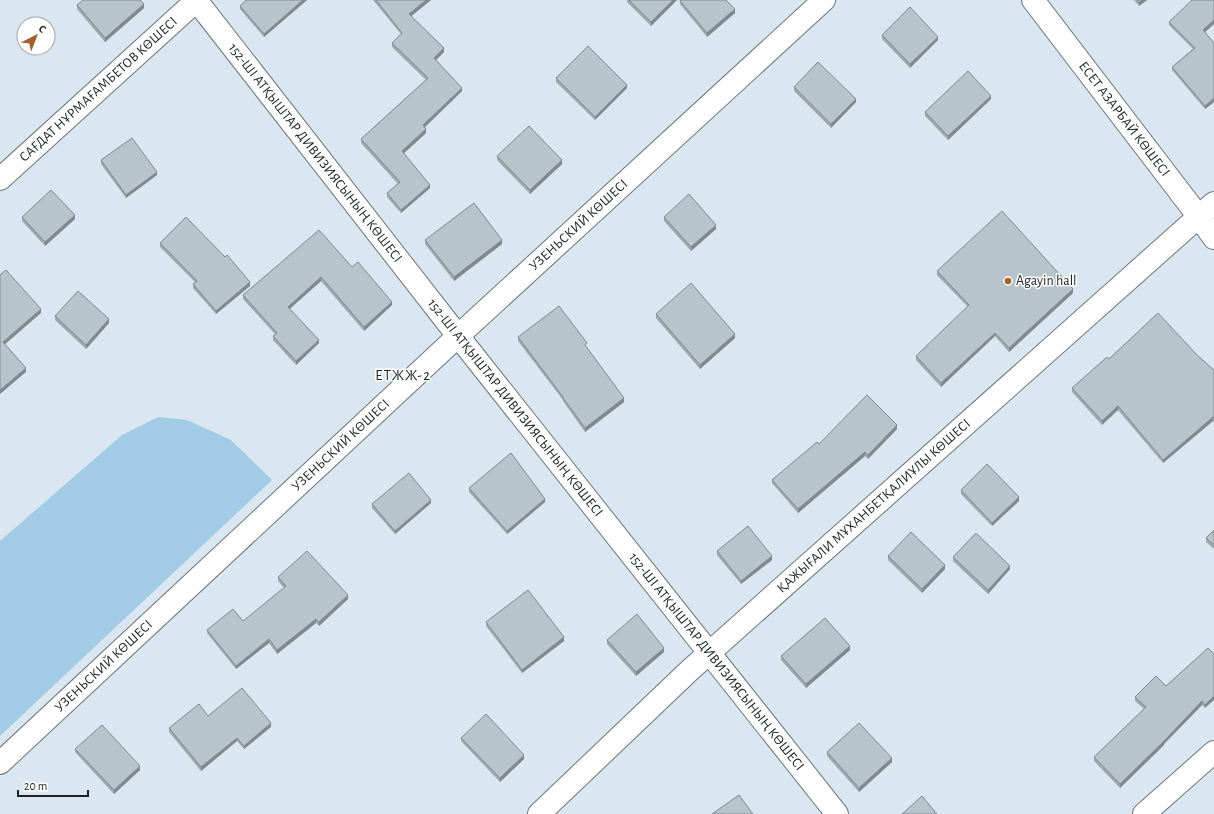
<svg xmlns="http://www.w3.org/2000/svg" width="1214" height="814" viewBox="0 0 1214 814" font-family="'Alegreya Sans',sans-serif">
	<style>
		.grass { fill: #a2cbe6 }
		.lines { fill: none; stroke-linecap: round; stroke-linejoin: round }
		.street-casing { stroke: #6a767d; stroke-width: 24 }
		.secondary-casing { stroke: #6a767d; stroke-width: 24 }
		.street { stroke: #fff; stroke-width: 22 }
		.secondary { stroke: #fff; stroke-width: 22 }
		.wall { fill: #9da9af }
		.shaded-wall { fill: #80898f }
		.building { fill: #b7c4cc; stroke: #80898f }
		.poi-dot { fill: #a3622d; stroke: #fff; stroke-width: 1.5 }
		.labels { text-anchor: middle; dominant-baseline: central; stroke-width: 3; stroke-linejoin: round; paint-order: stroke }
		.street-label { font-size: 14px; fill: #1c2124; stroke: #fff }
		.poi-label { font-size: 14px; fill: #1c2124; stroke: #fff; text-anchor: start }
		.neighbourhood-label { font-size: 15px; letter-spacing: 1px; fill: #1c2124; stroke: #fff }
	</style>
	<rect width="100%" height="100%" fill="#dae7f0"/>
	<!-- grass -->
	<path class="grass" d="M158,417L187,420L231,440L272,480L0,736V541L122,435Z"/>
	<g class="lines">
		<defs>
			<g id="street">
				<path id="s1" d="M196,0L458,336L837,814"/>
				<path id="s2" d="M0,179L197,0"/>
				<path id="s3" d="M0,763L458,336L824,0"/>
				<path id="s4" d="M539,814L690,670L1214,203"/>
				<path d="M1144,814L1214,752"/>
			</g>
			<g id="secondary">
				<path id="s5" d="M1033,0L1199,217L1214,238"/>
			</g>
		</defs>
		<!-- street casing -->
		<use href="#street" class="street-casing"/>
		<!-- secondary casing -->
		<use href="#secondary" class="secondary-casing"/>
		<!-- street -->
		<use href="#street" class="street"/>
		<!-- secondary -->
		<use href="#secondary" class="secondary"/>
	</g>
	<!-- wall -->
	<g class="wall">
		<path d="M246,0H307L264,37L240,9V6Z"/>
		<path d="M373,0H431L411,16L444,52L436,60L462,91L425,127L426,133L403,154L430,188L401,213L387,197V193L398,184L361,143V139L426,80L392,47V43L401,34Z"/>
		<path d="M627,0H677L651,26L627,2Z"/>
		<path d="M1134,0H1147L1139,6Z"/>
		<path d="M680,1L735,13L707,37L680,4Z"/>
		<path d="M77,5L144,8L105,42L77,9Z"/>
		<path d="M1169,22L1214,24L1205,32L1214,43V102L1205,109L1172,70V67L1193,49L1169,25Z"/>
		<path d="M882,35L938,40L910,68L882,39Z"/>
		<path d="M556,78L627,88L595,120L556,82Z"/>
		<path d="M794,87L856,102L831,128L794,91Z"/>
		<path d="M991,99L948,140L925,116V112Z"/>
		<path d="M497,156L562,164L530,194L497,160Z"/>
		<path d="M101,160L157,175L126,198L101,164Z"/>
		<path d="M22,217L75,219L45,246L22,221Z"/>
		<path d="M664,217L716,229L691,251L664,221Z"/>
		<path d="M425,240L502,244L454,281L425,244Z"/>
		<path d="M160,243L250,286L216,314L193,288V284L195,282L160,247Z"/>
		<path d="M352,267L392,305L364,331L321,281L290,309L319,343L296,365L273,340V336L275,334L243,299V295Z"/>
		<path d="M937,271L1073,293L1009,352L995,336L941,387L916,360V356L968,307L937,275Z"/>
		<path d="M656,314L735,338L700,369L656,318Z"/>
		<path d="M55,316L109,323L86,349L55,320Z"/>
		<path d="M518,337L587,347H586L624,402L585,432L563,401V400L518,341Z"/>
		<path d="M1197,355L1214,370V422L1213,421L1163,463L1118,410L1102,425L1072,392V388L1109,359Z"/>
		<path d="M897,429L868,459L865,456L798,513L772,483V480L819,444Z"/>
		<path d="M469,488L545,502L507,534L469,492Z"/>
		<path d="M961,490L1019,501L992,526L961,494Z"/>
		<path d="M431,503L395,534L372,508V504Z"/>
		<path d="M1214,530V549L1206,542V538Z"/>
		<path d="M717,551L772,560L741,584L717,555Z"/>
		<path d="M888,556L945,569L922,593L888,560Z"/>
		<path d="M953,557L1010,569L988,594L953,561Z"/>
		<path d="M278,577L348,599L319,626L316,623L277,654L269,643L236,669L207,633V630L243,621L284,588L278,581Z"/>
		<path d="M486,622L564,641L522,673L486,626Z"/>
		<path d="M607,640L664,652L636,676L607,644Z"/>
		<path d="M1208,648L1205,708L1202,705L1164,744V745L1120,788L1094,761V757L1144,709L1135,701V697L1166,686Z"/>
		<path d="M850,650L806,688L781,660V656Z"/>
		<path d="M208,716L271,727L244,749L237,741L201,771L169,732V728Z"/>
		<path d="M461,738L524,759L500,782L461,741Z"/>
		<path d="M75,749L140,770L114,794L75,752Z"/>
		<path d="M827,752L892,762L859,792L827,756Z"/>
	</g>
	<!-- shaded-wall -->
	<g class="shaded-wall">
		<path d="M303,0H307L264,37V34Z"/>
		<path d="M426,0H431L409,18V14Z"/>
		<path d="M673,0H677L651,26V22Z"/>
		<path d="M1142,0H1147L1139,6V3Z"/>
		<path d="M144,4V8L105,42V38Z"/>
		<path d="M735,9V13L707,37V33Z"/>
		<path d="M1214,20V24L1203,34V30Z"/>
		<path d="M938,37V40L910,68V64Z"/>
		<path d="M444,48V52L434,62V58Z"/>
		<path d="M627,85V88L595,120V117Z"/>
		<path d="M462,88V91L423,129V125Z"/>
		<path d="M991,96V99L948,140V136Z"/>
		<path d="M1214,98V102L1205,109V106Z"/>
		<path d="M856,99V102L831,128V124Z"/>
		<path d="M426,129V133L402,155V151Z"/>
		<path d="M562,160V164L530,194V190Z"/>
		<path d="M157,172V175L126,198V195Z"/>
		<path d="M430,185V188L401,213V210Z"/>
		<path d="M75,215V219L45,246V242Z"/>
		<path d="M716,225V229L691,251V247Z"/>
		<path d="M502,240V244L454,281V277Z"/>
		<path d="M321,277V281L288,310V307Z"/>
		<path d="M250,282V286L216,314V311Z"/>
		<path d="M1073,289V293L1009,352V348Z"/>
		<path d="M392,302V305L364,331V327Z"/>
		<path d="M41,309V313L3,346V342Z"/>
		<path d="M109,319V323L86,349V345Z"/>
		<path d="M995,333V336L941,387V383Z"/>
		<path d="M735,334V338L700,369V365Z"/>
		<path d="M319,340V343L296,365V361Z"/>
		<path d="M26,368V372L0,394V390Z"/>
		<path d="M624,398V402L585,432V428Z"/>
		<path d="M1118,406V410L1102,425V421Z"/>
		<path d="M1213,417V421L1163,463V460Z"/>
		<path d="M897,425V429L868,459V455Z"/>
		<path d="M865,452V456L798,513V509Z"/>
		<path d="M1019,497V501L992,526V523Z"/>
		<path d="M545,499V502L507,534V531Z"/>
		<path d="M431,500V503L395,534V531Z"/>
		<path d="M772,556V560L741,584V581Z"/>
		<path d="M945,565V569L922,593V589Z"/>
		<path d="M1010,566V569L988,594V590Z"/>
		<path d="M348,595V599L319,626V622Z"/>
		<path d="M316,619V623L277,654V650Z"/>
		<path d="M564,637V641L522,673V670Z"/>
		<path d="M269,639V643L236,669V666Z"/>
		<path d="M850,646V650L806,688V684Z"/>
		<path d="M664,648V652L636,676V672Z"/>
		<path d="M1214,696V700L1205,708V705Z"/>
		<path d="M1202,701V705L1164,744V745L1120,788V784L1164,741Z"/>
		<path d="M271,723V727L244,749V746Z"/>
		<path d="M237,738V741L201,771V767Z"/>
		<path d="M524,755V759L500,782V778Z"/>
		<path d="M892,758V762L859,792V788Z"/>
		<path d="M140,766V770L114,794V790Z"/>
	</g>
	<!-- building -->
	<g class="building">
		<path d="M83,0H140L144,4L105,38L77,5Z"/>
		<path d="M246,0H303L264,34L240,6Z"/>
		<path d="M376,0H426L409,14L444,48L434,58L462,88L423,125L426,129L402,151L430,185L401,210L387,193L400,182L361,139L428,78L392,43L402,33Z"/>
		<path d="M629,0H673L651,22Z"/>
		<path d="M680,0H726L735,9L707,33L680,1Z"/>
		<path d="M1137,0H1142L1139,3Z"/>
		<path d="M1192,0H1214V20L1203,30L1214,43V98L1205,106L1172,67L1195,48L1169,22Z"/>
		<path d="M910,7L938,37L910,64L882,35Z"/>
		<path d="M588,46L627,85L595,117L556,78Z"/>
		<path d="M818,62L856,99L831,124L794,87Z"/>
		<path d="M968,71L991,96L948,136L925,112Z"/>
		<path d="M529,126L562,160L530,190L497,156Z"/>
		<path d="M132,138L157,172L126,195L101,160Z"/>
		<path d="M51,190L75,215L45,242L22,217Z"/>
		<path d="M689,194L716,225L691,247L664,217Z"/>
		<path d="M474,203L502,240L454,277L425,240Z"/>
		<path d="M1002,211L1073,289L1009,348L995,333L941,383L916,356L969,305L937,271Z"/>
		<path d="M186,217L225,257L227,255L250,282L216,311L193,284L197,281L160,243Z"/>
		<path d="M319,230L352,267L358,262L392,302L364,327L321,277L288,307L319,340L296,361L273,336L277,333L243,295Z"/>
		<path d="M6,270L41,309L3,342L26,368L0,390V275Z"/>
		<path d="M691,283L735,334L700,365L656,314Z"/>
		<path d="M78,291L109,319L86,345L55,316Z"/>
		<path d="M559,306L587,343L585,345L624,398L585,428L563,398V397L518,337Z"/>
		<path d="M1158,313L1197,355L1214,370V418L1213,417L1163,460L1118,406L1102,421L1072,388L1107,357L1109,359Z"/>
		<path d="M867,395L897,425L868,455L865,452L798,509L772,480L817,442L819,444Z"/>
		<path d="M511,453L545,499L507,531L469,488Z"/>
		<path d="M987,464L1019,497L992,523L961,490Z"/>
		<path d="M409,473L431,500L395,531L372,504Z"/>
		<path d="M748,526L772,556L741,581L717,551Z"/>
		<path d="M1214,530V545L1206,538Z"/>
		<path d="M911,532L945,565L922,589L888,556Z"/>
		<path d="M976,533L1010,566L988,590L953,557Z"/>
		<path d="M307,551L348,595L319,622L316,619L277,650L269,639L236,666L207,630L233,609L243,621L286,586L278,577Z"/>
		<path d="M528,590L564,637L522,670L486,622Z"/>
		<path d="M637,614L664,648L636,672L607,640Z"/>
		<path d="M825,618L850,646L806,684L781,656Z"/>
		<path d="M1208,648L1214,654V696L1205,705L1202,701L1164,741L1120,784L1094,757L1146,707L1135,697L1156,676L1166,686Z"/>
		<path d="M242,688L271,723L244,746L237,738L201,767L169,728L199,704L208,716Z"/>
		<path d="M486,714L524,755L500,778L461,738Z"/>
		<path d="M859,723L892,758L859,788L827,752Z"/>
		<path d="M102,725L140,766L114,790L75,749Z"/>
		<path d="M739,795L753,814H712Z"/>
		<path d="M922,796L937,814H902Z"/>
	</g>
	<!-- markers -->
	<circle class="poi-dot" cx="1008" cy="281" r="4"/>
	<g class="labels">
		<!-- street labels -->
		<g class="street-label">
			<text stroke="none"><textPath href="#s2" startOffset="133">САҒДАТ НҰРМАҒАМБЕТОВ КӨШЕСІ</textPath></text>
			<text stroke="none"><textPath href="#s5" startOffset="150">ЕСЕТ АЗАРБАЙ КӨШЕСІ</textPath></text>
			<text stroke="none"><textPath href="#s1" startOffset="194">152-ШІ АТҚЫШТАР ДИВИЗИЯСЫНЫҢ КӨШЕСІ</textPath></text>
			<text stroke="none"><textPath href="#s3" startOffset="790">УЗЕНЬСКИЙ КӨШЕСІ</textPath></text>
			<text stroke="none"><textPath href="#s1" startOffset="518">152-ШІ АТҚЫШТАР ДИВИЗИЯСЫНЫҢ КӨШЕСІ</textPath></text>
			<text stroke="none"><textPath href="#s3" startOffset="466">УЗЕНЬСКИЙ КӨШЕСІ</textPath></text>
			<text stroke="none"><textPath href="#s4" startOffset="455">ҚАЖЫҒАЛИ МҰХАНБЕТҚАЛИҰЛЫ КӨШЕСІ</textPath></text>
			<text stroke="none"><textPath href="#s1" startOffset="842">152-ШІ АТҚЫШТАР ДИВИЗИЯСЫНЫҢ КӨШЕСІ</textPath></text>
			<text stroke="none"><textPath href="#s3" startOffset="142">УЗЕНЬСКИЙ КӨШЕСІ</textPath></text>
		</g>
		<!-- poi labels -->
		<g class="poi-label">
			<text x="1016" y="281">Agayin hall</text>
		</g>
		<!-- neighbourhood labels -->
		<g class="neighbourhood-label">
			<text x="403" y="375">ЕТЖЖ-2</text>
		</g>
	</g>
	<!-- north arrow -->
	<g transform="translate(36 36) rotate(42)"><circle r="19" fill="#ffffff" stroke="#a4a6a7"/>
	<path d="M0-3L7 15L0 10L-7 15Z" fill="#a3622d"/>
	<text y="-6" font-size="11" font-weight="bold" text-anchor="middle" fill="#1c2124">С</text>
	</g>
	<!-- scale -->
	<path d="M18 790v6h70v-6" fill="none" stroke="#1c2124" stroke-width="2"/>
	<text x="24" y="790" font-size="12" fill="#1c2124" stroke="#ffffff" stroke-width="3" paint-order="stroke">20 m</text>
</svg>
